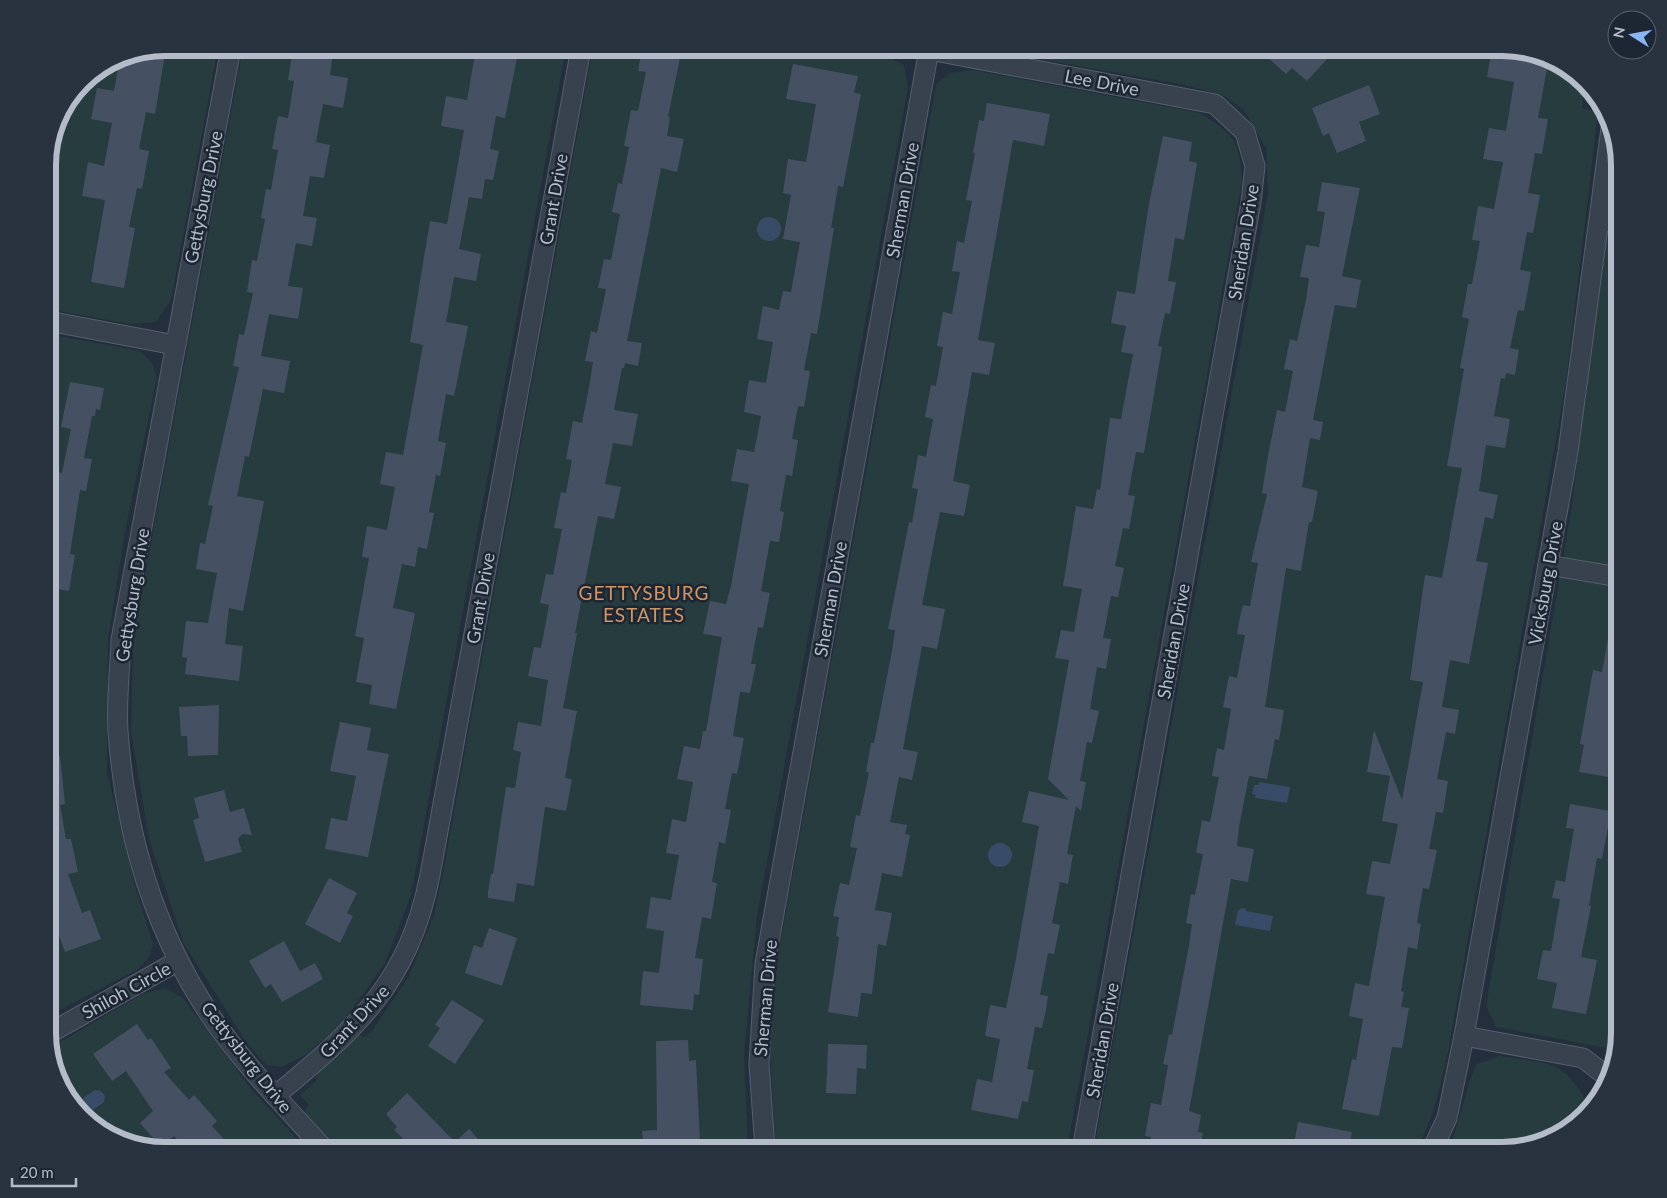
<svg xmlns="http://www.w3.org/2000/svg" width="1667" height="1198" viewBox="0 0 1667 1198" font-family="Lato,sans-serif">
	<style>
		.green { fill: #263c3f }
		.water { fill: #394c67 }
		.building { fill: #455162 }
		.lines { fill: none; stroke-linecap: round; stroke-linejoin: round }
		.minor-casing { stroke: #565f6c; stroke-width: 21 }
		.minor { stroke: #38414e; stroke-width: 19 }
		.labels { text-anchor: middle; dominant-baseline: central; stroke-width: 5; stroke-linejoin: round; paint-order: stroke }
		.street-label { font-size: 18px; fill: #b4bcc9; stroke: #1d2633 }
		.neighbourhood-label { font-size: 19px; letter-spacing: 1px; fill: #d59563; stroke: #1d2633 }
		.rim { fill: none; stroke: #b4bcc9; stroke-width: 6 }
	</style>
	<rect width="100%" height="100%" fill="#242f3e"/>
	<!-- green -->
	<g class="green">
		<path d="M165,48H218L171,300L156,322L130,324L48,309V157L60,113L87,77L120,56Z"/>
		<path d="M243,48H566L411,895L385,963L341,1025L304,1056L281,1067L266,1065L247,1043L184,944L149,839L131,732L133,640Z"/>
		<path d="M593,48H844L887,56L904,65L908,87L757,916L744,1053L748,1150H165L94,1126L60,1085L50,1048L144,993L166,988L183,998L251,1089L299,1141L307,1135L301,1117L309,1105L300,1095L316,1081L321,1061L358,1034L364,1037L372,1031L409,976L434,915L444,867Z"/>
		<path d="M979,48H1502L1573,72L1585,85L1582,108L1598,112L1566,382L1448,1052C1440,1086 1434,1121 1415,1150H1094L1268,194L1266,148L1244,110L1223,95L1185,85Z"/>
		<path d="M973,70L1200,113C1235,135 1239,140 1242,181L1067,1150H776L769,1038L778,956L936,85L949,73Z"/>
		<path d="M1617,156L1619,165V1033L1615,1047L1611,1049L1496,1027L1486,1006L1570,518Z"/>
		<path d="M48,334L140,351L152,363L157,377L125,532L108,639L107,773L137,893L153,944L149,957L138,969L48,1016Z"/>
		<path d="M1499,1056C1550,1064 1565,1058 1590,1109L1554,1138L1502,1150H1447C1462,1123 1463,1091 1477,1064Z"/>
	</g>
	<!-- water -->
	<g class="water">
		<circle cx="769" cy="229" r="12"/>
		<path d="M1259,782L1290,787L1287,803L1255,798L1256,795L1252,794L1254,785H1258Z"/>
		<circle cx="1000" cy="855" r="12"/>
		<path d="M1241,908L1246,909V911L1273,916L1270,931L1235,925L1238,910H1240Z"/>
		<path d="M95,1090L101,1091L105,1096L104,1102L85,1116L75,1104Z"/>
	</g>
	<!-- building -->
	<g class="building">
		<path d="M166,48L155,114L146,112L139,149L149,151L142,189L137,188L129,227L135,228L124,288L91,282L105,200L82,196L88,162L104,166L112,123L91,119L97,88L114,91L120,56Z"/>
		<path d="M293,48L333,53L330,75L348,78L343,108L323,104L316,142L330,145L324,178L310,176L303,216L317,218L312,246L296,243L288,286L303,288L298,319L269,314L261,356L290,361L284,393L263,389L249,457L245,456L237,496L264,501L243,611L229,608L225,644L243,646L239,681L185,674L187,658L182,657L186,621L208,623L217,573L196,569L200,543L205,544L213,506L208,505L239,367L233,366L239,334L244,335L253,293L247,292L252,260L257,261L265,219L261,218L266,189L271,190L278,150L272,149L278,116L288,118L294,81L288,80Z"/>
		<path d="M476,48H519L505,118L496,116L490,149L499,151L493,180L485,179L482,199L469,197L459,249L481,254L476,281L454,277L446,322L468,326L454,396L446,394L438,441L446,443L440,476L436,475L429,512L434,513L427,549L418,547L415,567L402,564L393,608L415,613L396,709L369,704L372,685L356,682L364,638L355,636L369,558L362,557L367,526L387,530L395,487L380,484L386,452L403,455L423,345L410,342L430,221L447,224L464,130L441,126L446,96L467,100Z"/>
		<path d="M642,48H682L668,117H670L667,136L684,139L677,172L661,168L627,341L642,343L638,366L625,363L624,368H622L614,410L638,414L632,446L613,443L605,484L621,487L614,519L598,516L575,633H577L563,708L577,711L565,778L572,779L566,811L545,807L534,886L517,883L514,902L488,898V891L491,874H493L506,787L515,788L521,752L513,750L518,722L541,726L548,680L528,676L534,647L541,648L549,605L540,603L546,574L553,575L562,529L554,528L561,492L566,493L572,460L566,459L573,421L582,423L590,382L593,362L585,361L591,331L597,333L606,289L598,288L604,259L611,260L620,214L612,212L618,183L622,184L629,147L624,146L631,110L638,111L646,72L638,71Z"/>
		<path d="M1257,48H1337L1307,81L1292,68L1286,74Z"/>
		<path d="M1492,48H1502L1548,63L1538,118L1548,119L1542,154L1535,153L1528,193L1540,195L1533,233L1527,232L1520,270L1531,272L1524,311L1518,310L1510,348L1519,350L1515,375L1506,373L1505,379L1501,378L1494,416L1510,419L1505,448L1486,445L1479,491L1498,495L1493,519L1485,517L1476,561L1488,563L1485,578L1469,664L1450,660L1442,707L1459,710L1455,734L1446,732L1437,779L1448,781L1443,813L1436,812L1429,849L1437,850L1429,889L1423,888L1417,923L1421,924L1417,949L1408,947L1401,991L1404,992L1401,1007L1409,1008L1402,1048L1392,1047L1379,1116L1342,1109L1352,1059L1356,1060L1363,1019L1349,1016L1355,983L1369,986L1385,897L1366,894L1372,861L1390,864L1398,824L1382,821L1390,776L1367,772L1374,730L1402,800L1423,682L1410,680L1425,575L1442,578L1462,468L1447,466L1464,369L1460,368L1469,319L1462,317L1468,284H1472L1480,241L1472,240L1478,206L1494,209L1503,162L1483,159L1489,128L1506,131L1514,82L1487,77Z"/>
		<path d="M793,64L858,76L854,93L861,94L843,187L838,186L831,228H834L817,334L811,333L804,370L810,371L804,407L798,406L792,439L798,440L792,476L786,475L780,511L784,512L779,542L770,541L761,591L770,593L763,628L758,627L751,664H756L750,693L740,692L733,736L744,738L737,774L732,773L725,809L731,810L725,844L719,842L712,882L717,883L711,919L702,917L695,958L703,959L699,995L694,994L693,1010L640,1005L643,971L659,973L664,931L646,928L651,897L671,900L679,855L666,853L672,819L686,822L693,782L677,779L684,746L700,749L703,731H706L722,637L703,634L710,601L726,604L731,586L749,484L731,481L737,449L754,452L761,416L744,412L749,380L766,383L773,342L757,339L763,306L779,310L783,291L791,292L800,242L783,239L791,195L783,193L788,159L806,162L816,104L786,99Z"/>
		<path d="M1369,85L1380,114L1359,122L1366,141L1337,153L1329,133L1323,136L1312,108Z"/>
		<path d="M987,103L1050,114L1044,146L1013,140L978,340L995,343L989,375L972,372L953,481L970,485L964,516L940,512L922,605L945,609L937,649L922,646L903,749L918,752L912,780L899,777L890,822L907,825L905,834L910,835L902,877L882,873L875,910L892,913L886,946L878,944L872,994L861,993L858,1017L828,1012L839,937L836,936L839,917L833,916L840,883L849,885L857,848L850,847L856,815L860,816L869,772H866L871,743H874L892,651L895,630L888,629L909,522L912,523L918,489L912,488L916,467L918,455L926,457L933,419L925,417L931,385L936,386L943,347L937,346L943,312L952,314L960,272L952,271L957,241L964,243L972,201L966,200L975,153H973L979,120L984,121Z"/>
		<path d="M1163,136L1192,142L1189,161L1197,163L1184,240L1175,238L1168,281L1176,282L1170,314L1165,313L1158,346L1162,347L1144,453L1136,452L1128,495L1135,496L1129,529L1123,528L1115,566L1124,568L1118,597L1111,596L1103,638L1111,639L1106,669L1097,667L1090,709L1099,711L1092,743L1087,742L1080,781L1086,782L1081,811L1076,806L1067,854L1073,855L1068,884L1060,882L1052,923L1060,925L1054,954L1048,953L1040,995L1048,996L1046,1010L1042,1028L1035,1027L1027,1069L1034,1070L1028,1102L1022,1101L1018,1119L971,1110L977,1079L992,1082L1000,1039L985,1036L990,1005L1006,1008L1015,964L1039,826L1022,822L1029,791L1069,800L1048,779L1069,660L1055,658L1061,630L1074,632L1082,589L1063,586L1076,506L1093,509L1097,489L1100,490L1110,418L1121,419L1133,354L1121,352L1126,326L1111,323L1117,291L1135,294L1149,204Z"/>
		<path d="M1322,182L1360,188L1342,276L1361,280L1356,308L1335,305L1313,420L1323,422L1320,440L1310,438L1302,487L1318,491L1312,522H1309L1301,571L1286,568L1265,707L1284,710L1279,740L1275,739L1267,779L1249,776L1239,827L1237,846L1254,849L1248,882L1231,879L1202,1040L1189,1111L1201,1115L1198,1132L1203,1133L1200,1150H1149L1151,1137L1145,1136L1151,1103L1161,1105L1168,1065L1163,1064L1167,1045L1169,1034L1172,1035L1189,945L1192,924L1186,923L1191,894L1195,895L1203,854L1196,853L1202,820L1210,822L1219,777L1212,776L1217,748L1224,750L1231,709L1223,707L1229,676L1237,678L1245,635L1237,634L1240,617L1243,605L1250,606L1258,563L1251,562L1267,494L1262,493L1267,461L1277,410L1285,412L1293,371L1284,369L1290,339L1297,341L1306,300L1309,278L1300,277L1306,245L1319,247L1325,212L1317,211Z"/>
		<path d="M70,382L104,388L100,410L96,409L95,416H92L84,458L92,459L86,491L80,490L70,554L75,555L69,591L48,587V470L62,473L71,429L61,427Z"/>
		<path d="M1611,622L1620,623V730L1614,778L1579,772L1584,745L1580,744L1593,670L1602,672Z"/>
		<path d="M219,705L218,755L188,756L187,736H181L179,707Z"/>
		<path d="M340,722L371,728L367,750L389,754L368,857L325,849L331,818L347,821L356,776L330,771Z"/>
		<path d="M48,756H60L65,804L60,805L66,839H71L78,872L68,874L82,913L90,910L101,939L65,952L48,905Z"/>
		<path d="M224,790L230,812L244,808L252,835L242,834L238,839L242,852L205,862L193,820L199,818L194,798Z"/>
		<path d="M1570,804L1611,811L1602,859L1597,858L1589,905L1591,906L1581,957L1597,960L1586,1014L1552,1008L1557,983L1537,979L1543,950L1551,951L1560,899L1552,898L1556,880L1565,882L1574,829L1566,828Z"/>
		<path d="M329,878L357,893L347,913L353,916L340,943L305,924Z"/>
		<path d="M489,928L517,938L502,986L465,973L474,945L482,948Z"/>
		<path d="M284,941L300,971L315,963L323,979L282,1002L271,984L265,988L249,961Z"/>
		<path d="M452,1000L484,1020L455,1064L428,1046L440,1028L435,1025Z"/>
		<path d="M137,1024L148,1040L151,1038L171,1068L164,1072L189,1100L194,1095L209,1112L217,1121L212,1126L234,1150H187L174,1136L161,1147L140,1123L153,1111L126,1071L112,1081L93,1054Z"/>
		<path d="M688,1040L689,1061L696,1060L700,1142L695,1143V1150H644L642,1131L657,1130L656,1041Z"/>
		<path d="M828,1044L867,1045L866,1069L857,1068L856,1094L826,1093Z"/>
		<path d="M407,1093L455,1142L469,1129L488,1150H415L394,1130L397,1127L386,1114Z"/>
		<path d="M1298,1122L1352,1132L1349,1150H1293Z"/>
	</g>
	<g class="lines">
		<defs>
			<g id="minor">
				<path d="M231,48L121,640C120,670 116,701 118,731C125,832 154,930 210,1015C243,1064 286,1107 325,1150"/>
				<path d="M919,48L1215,104L1245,132L1255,166L1251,202L1082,1150"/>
				<path d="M1600,220L1619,224"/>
				<path d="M48,321L175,345"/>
				<path d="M1548,565L1619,577"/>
				<path d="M48,1034L178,961"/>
				<path d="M1464,1036L1568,452L1611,128"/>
				<path d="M275,1096C356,1029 409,983 430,875L581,48"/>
				<path d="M765,1150L759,1064L765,964L929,49"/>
				<path d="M1432,1150L1447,1118L1464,1036L1583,1058L1605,1075"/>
			</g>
		</defs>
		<!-- minor casing -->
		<use href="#minor" class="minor-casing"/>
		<!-- minor -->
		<use href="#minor" class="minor"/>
	</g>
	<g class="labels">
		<!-- street labels -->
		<g class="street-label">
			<text transform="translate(1102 82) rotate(11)">Lee Drive</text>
			<text transform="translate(203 197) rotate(-79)">Gettysburg Drive</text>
			<text transform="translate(553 199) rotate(-80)">Grant Drive</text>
			<text transform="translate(902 200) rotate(-80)">Sherman Drive</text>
			<text transform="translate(1243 242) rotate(-81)">Sheridan Drive</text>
			<text transform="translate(1545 583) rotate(-80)">Vicksburg Drive</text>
			<text transform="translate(132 595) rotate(-81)">Gettysburg Drive</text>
			<text transform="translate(480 598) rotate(-80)">Grant Drive</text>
			<text transform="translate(830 599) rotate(-80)">Sherman Drive</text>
			<text transform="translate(1173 641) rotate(-80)">Sheridan Drive</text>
			<text transform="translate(126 990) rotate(-29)">Shiloh Circle</text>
			<text transform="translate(765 998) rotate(-85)">Sherman Drive</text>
			<text transform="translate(354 1021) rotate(-47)">Grant Drive</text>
			<text transform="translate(1102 1040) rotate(-80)">Sheridan Drive</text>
			<text transform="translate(247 1057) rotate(52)">Gettysburg Drive</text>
		</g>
		<!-- neighbourhood labels -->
		<g class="neighbourhood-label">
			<text x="644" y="592">GETTYSBURG<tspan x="644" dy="22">ESTATES</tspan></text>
		</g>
	</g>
	<!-- crop -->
	<path d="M0 0H1667V1198H0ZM165 56H1502A109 109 0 0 1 1611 165V1033A109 109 0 0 1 1502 1142H165A109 109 0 0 1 56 1033V165A109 109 0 0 1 165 56Z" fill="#29323f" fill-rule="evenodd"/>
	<path class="rim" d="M165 56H1502A109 109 0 0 1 1611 165V1033A109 109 0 0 1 1502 1142H165A109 109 0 0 1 56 1033V165A109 109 0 0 1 165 56Z"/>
	<!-- north arrow -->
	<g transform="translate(1632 35) rotate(281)"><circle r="24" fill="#1d2633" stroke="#59626f"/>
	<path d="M0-4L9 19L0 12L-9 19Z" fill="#8ab4f8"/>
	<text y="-8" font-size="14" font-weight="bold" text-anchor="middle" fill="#b4bcc9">N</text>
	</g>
	<!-- scale -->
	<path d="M12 1178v8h64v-8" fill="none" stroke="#b4bcc9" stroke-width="2.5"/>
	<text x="20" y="1178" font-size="15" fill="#b4bcc9" stroke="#1d2633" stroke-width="4" paint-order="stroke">20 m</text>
</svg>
